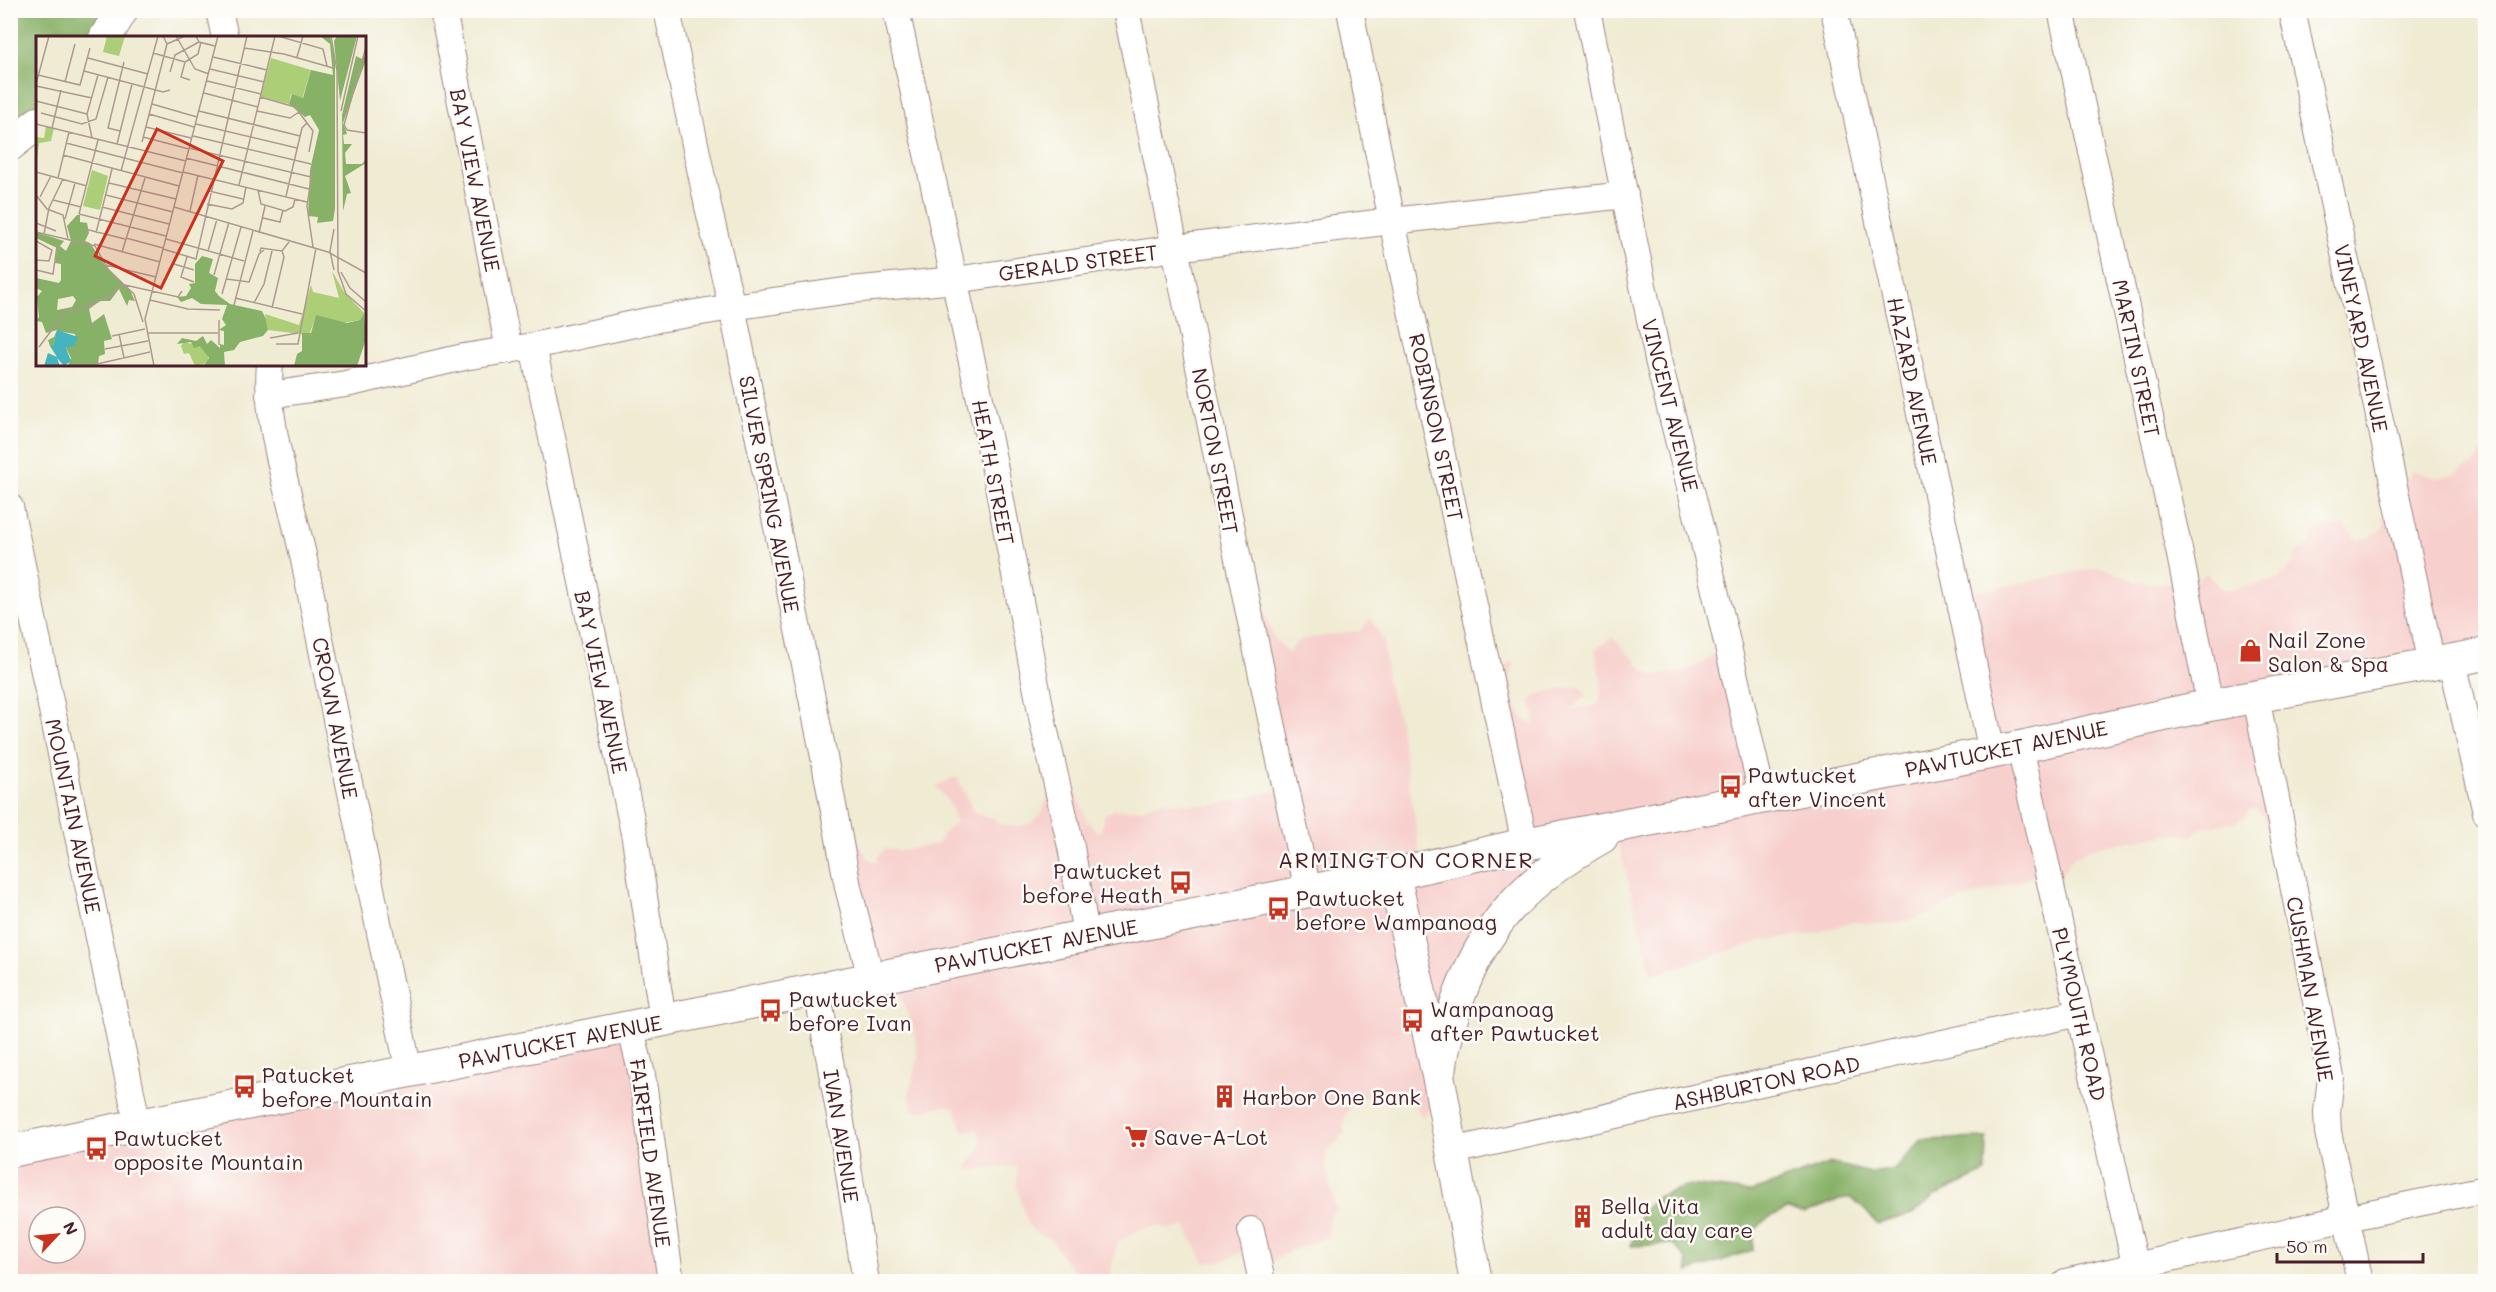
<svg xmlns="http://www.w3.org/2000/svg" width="2496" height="1292" viewBox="0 0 2496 1292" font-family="Mali,sans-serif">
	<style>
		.built { fill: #f7d0cd; fill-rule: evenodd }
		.forest { fill: #88b168; stroke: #69684a; stroke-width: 1.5 }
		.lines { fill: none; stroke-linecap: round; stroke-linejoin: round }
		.minor-casing { stroke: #9d857f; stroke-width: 28 }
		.major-casing { stroke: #9d857f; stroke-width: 34 }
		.minor { stroke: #fff; stroke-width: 26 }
		.major { stroke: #fff; stroke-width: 32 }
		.labels { text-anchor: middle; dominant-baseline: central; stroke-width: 5; stroke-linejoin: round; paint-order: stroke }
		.street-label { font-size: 21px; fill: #4a1f2b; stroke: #fdfcf7 }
		.poi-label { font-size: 21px; fill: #4a1f2b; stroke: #fdfcf7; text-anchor: start }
		.neighbourhood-label { font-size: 22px; letter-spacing: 1.5px; fill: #4a1f2b; stroke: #fdfcf7 }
		.inset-road { fill: none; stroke: #ae9990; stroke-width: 1.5 }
		.view { fill: #c8321e; fill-opacity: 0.15; stroke: #c8321e; stroke-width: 3 }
		.inset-edge { fill: none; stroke: #4a1f2b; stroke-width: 3 }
	</style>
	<rect width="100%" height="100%" fill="#fdfcf7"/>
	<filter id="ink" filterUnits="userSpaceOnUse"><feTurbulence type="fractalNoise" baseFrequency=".0167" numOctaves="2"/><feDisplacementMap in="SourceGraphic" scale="12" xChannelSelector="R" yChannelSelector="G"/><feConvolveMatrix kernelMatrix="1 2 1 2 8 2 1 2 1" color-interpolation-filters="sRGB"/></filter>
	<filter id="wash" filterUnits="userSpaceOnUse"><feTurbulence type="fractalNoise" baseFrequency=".008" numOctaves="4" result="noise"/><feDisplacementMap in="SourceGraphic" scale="24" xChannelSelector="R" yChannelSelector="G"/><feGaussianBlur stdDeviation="1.35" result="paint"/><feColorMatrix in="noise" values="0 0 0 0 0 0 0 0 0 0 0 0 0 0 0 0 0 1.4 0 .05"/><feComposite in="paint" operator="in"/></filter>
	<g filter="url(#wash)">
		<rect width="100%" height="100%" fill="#f0ebd3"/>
		<!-- built -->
		<g class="built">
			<path d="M2485,449V653L2258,697L2273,845L2263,817L2255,809H2250L2245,817L2233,823L2204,827L2192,837L2182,834H2171L2092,848L2073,857L2059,878L2038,875L1944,905L1928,915L1890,925L1852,922L1816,933L1762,941L1652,975L1615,830L1489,927L1440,1103L1422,1117L1411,1099L1398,1091L1364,1097L1350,1106L1344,1117V1134L1328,1150L1325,1163L1336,1209L1328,1219V1237L1295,1249L1271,1261L1259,1257L1255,1245L1223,1261L1204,1263L1185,1226L1170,1230L1160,1226L1141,1229L1117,1243L1109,1280L1093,1281L1082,1278L1067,1263L1050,1239L1034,1232L1028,1225L1016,1185L1018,1171L1015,1166L969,1171L968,1165L978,1153L981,1144L978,1130L963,1131L955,1108L947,1105L917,1113L912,1109L909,1093L918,1059L914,1031L898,987L873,976L850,826L854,825L858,842L869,859L877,863L878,856L885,849L900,851L938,844L943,834L956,822L951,806L936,786L957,776L973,811L983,816L992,817L1000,824L1017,827L1031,823L1042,813L1049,795L1060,799L1076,791L1086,819L1096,831H1102V824L1105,814L1114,810L1142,809L1161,801L1210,806L1286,789L1251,625L1265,615L1274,638L1288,653L1299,640L1362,630L1370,617L1384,641L1387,682L1399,720L1422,865L1526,841L1492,681L1511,661L1515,663L1510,676L1512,699L1523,719L1531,724L1535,722L1531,701L1537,694L1577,686L1582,688L1587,696L1569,710L1595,706L1600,700L1601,681L1595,650L1612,637L1644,670L1653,675L1679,673L1700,665L1718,651L1765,799L1993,750L1960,595L2102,567L2137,582L2190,585L2206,573L2220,588L2231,590L2276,580L2293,563L2296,553L2310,545L2314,533L2326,527L2344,526L2357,539L2369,538L2382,529L2385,521V510H2390L2396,490L2406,481L2412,470L2435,478L2453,475L2475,463Z"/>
			<path d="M624,1026L672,1281H11L10,1150ZM39,1217H75V1253H39Z"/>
		</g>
		<!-- forest -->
		<g class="forest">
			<path d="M11,11H126L111,37L38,38L37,122L11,145Z"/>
			<path d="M1987,1138L1986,1172L1936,1195L1912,1214L1877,1224L1866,1211L1851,1198L1839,1200L1805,1213L1787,1209L1766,1219L1753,1232V1250L1688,1272L1687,1260L1673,1244L1631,1246L1639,1217L1655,1198L1689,1185L1751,1192L1831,1163L1871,1173L1895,1169L1921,1140Z"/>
		</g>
	</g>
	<g filter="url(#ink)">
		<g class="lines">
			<defs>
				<g id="minor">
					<path d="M219,10L225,38"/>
					<path d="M443,10L509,350"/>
					<path d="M667,10L709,211L732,307L824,757L848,887L871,978"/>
					<path d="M896,10L993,459L1044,727L1071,847L1086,934"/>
					<path d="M1126,10C1188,304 1243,598 1308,890"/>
					<path d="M1350,10L1392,221L1525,844"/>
					<path d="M1587,10L1659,364L1701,530L1763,798"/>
					<path d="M1834,10L1992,752"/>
					<path d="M2061,10L2179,550L2210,705"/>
					<path d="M2292,10L2432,664"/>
					<path d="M533,346L635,838L663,1020"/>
					<path d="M270,364C264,423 292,501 304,560C338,731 373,901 409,1072"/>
					<path d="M269,395L346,384L464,357L533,346L652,320L732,307L851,290L955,280L1176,248L1392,221L1625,195"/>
					<path d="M10,507L138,1126"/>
					<path d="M2452,661L2486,813"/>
					<path d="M2256,697L2331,1077L2327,1112L2328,1132L2360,1282"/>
					<path d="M2020,747L2139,1282"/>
					<path d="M817,990L840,1116L866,1282"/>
					<path d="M630,1026L642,1075L671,1282"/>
					<path d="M1452,1151L2079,1013"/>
					<path d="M1251,1230L1262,1282"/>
					<path d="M2066,1282L2346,1218L2486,1189"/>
				</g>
				<g id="major">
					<path d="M105,38L122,10"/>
					<path d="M10,145L38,123"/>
					<path d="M1394,874L1440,1085L1476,1282"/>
					<path d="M1441,1066C1443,1046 1449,1027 1455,1008C1483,923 1526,880 1602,837"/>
					<path d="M10,1151L1394,874L1525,844L2020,747L2210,705L2486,654"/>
				</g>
			</defs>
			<!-- minor casing -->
			<use href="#minor" class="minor-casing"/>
			<!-- major casing -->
			<use href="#major" class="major-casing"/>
			<!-- minor -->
			<use href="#minor" class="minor"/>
			<!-- major -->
			<use href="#major" class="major"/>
		</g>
	</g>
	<!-- icons -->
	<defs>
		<symbol id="shop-bare" viewBox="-9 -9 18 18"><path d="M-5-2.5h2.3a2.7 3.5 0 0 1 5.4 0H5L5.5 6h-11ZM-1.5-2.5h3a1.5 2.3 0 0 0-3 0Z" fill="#c8321e" stroke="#fdfcf7" stroke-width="2.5" paint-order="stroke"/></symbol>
		<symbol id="bus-bare" viewBox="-9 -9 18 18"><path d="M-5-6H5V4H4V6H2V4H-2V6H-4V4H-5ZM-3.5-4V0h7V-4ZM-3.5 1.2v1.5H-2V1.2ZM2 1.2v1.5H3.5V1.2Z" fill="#c8321e" stroke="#fdfcf7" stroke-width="2.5" paint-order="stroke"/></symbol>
		<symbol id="building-bare" viewBox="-9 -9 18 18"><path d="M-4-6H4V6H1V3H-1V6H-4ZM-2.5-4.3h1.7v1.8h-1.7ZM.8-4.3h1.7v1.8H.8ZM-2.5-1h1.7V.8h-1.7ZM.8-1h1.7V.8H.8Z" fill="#c8321e" stroke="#fdfcf7" stroke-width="2.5" paint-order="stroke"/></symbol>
		<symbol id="supermarket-bare" viewBox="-9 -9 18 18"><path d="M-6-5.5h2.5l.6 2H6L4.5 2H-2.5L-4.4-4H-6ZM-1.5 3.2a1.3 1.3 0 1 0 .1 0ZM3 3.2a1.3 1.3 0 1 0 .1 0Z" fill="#c8321e" stroke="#fdfcf7" stroke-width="2.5" paint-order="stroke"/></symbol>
	</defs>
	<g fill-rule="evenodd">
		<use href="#shop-bare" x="2234" y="634" width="33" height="33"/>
		<use href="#bus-bare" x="1714" y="770" width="33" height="33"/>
		<use href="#bus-bare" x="1164" y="866" width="33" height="33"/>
		<use href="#bus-bare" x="1262" y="892" width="33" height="33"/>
		<use href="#bus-bare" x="754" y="994" width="33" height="33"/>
		<use href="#bus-bare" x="1396" y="1004" width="33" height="33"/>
		<use href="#bus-bare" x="228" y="1070" width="33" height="33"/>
		<use href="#building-bare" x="1208" y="1080" width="33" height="33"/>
		<use href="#supermarket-bare" x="1120" y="1120" width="33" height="33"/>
		<use href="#bus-bare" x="80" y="1132" width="33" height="33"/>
		<use href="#building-bare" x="1566" y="1200" width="33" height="33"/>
	</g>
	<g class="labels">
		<!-- street labels -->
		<g class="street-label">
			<text transform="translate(476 180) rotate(79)">BAY VIEW AVENUE</text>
			<text transform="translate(1078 262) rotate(-8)">GERALD STREET</text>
			<text transform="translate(2362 338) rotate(78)">VINEYARD AVENUE</text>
			<text transform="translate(2137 358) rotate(78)">MARTIN STREET</text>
			<text transform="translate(1913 381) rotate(78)">HAZARD AVENUE</text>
			<text transform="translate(1671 405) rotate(76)">VINCENT AVENUE</text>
			<text transform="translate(1437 427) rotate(78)">ROBINSON STREET</text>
			<text transform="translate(1216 451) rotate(79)">NORTON STREET</text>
			<text transform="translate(994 472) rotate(79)">HEATH STREET</text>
			<text transform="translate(770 494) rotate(79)">SILVER SPRING AVENUE</text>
			<text transform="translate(602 682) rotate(78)">BAY VIEW AVENUE</text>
			<text transform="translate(336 718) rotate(79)">CROWN AVENUE</text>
			<text transform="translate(2006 748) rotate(-12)">PAWTUCKET AVENUE</text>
			<text transform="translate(74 816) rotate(78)">MOUNTAIN AVENUE</text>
			<text transform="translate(1036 945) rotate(-11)">PAWTUCKET AVENUE</text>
			<text transform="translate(2311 989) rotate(80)">CUSHMAN AVENUE</text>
			<text transform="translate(2080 1014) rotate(77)">PLYMOUTH ROAD</text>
			<text transform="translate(560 1041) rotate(-11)">PAWTUCKET AVENUE</text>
			<text transform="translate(1766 1082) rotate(-12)">ASHBURTON ROAD</text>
			<text transform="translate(842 1136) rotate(81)">IVAN AVENUE</text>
			<text transform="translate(651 1153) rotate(82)">FAIRFIELD AVENUE</text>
		</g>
		<!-- poi labels -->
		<g class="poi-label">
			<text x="2268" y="639">Nail Zone<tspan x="2268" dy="24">Salon &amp; Spa</tspan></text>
			<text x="1748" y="774">Pawtucket<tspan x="1748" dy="24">after Vincent</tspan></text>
			<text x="1162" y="870" text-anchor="end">Pawtucket<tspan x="1162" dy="24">before Heath</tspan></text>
			<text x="1296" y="897">Pawtucket<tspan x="1296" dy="24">before Wampanoag</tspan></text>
			<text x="789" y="998">Pawtucket<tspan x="789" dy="24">before Ivan</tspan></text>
			<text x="1430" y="1008">Wampanoag<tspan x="1430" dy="24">after Pawtucket</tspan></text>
			<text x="262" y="1074">Patucket<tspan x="262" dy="24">before Mountain</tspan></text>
			<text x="1242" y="1096">Harbor One Bank</text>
			<text x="1154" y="1136">Save-A-Lot</text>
			<text x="114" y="1137">Pawtucket<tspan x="114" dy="24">opposite Mountain</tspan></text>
			<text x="1601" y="1205">Bella Vita<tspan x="1601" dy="24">adult day care</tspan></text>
		</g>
		<!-- neighbourhood labels -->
		<g class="neighbourhood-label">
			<text x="1406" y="859">ARMINGTON CORNER</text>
		</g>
	</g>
	<!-- overview -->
	<g transform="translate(36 36)">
		<rect width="330" height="330" fill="#f0ebd3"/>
		<path d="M71,0H89L83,20L67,16ZM235,22L275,34L266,63L255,58L253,68L224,61ZM10,90L18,92L15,105L3,107L0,129V101L8,102ZM56,134L72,140L64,174L47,170ZM296,235L308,256L329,278L324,284L307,287L280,280L273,299L232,294L229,278L263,289L275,249L277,256L303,262ZM148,306L165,310L172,319V327L159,330L153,317L148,318L145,310Z" fill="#abce77"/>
		<path d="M284,0H294L299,24V173L297,185L281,187L282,181L272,180L274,134L283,94L274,79L269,81L253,68L256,58L267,62L275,34L297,39L294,8ZM301,0H321L304,65L298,5ZM328,19L330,24L307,87L311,98L307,99L308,108H316L309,117L310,128H326L330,123V127L309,140L315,157L311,158L307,175L306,79L320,20L326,23ZM41,179H44V186L51,187L53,197L49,205L54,207L69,229L94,254L99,265L93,264L91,270L83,253L74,265H64L53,273L56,287L68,278L76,303L68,305L69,318L63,320L62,328L53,330H32L35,322L30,312L40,306L39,298L21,295L17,310H14L12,304L18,301L21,294L10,297L6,286L0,285L3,281L1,261L6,255L0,252V242L23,247L25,244V228L19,227L21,212L0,202V196L28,205L24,210L30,215L35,205L31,190ZM37,260L40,264L36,271L21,274L22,263ZM166,220L177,223L173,237L182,242L179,255L183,260L194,268L226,275L230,283L232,294L227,300L204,306L198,314L188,316L189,330H168L173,322L164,310L158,312L155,306L141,308L146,302L160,305L167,300L171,308L175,304L184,312V308L188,309V295L183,294L190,289L186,283L191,269L165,268L156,262L145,266L141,261L150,260L155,252L153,248L159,247V228ZM328,278L330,303L321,330H258L261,318L266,315V297H275L280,279L311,287L324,284Z" fill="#88b168" fill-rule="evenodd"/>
		<path d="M21,294L42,301L39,309L30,312L35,325L28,330L21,322L24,330H8L12,317L21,321L14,310H17Z" fill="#45b4bf"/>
		<path class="inset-road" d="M140,0L159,33L173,38M160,0L163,6L179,10M242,0L287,13L291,30M295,0L301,35L302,235L310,258L330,275M131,8L149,0M330,11L308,89L311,94L330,97M208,12L248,18L297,32M117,17L149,26M177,21L231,34M261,21L267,0M52,22L112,38M174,33L228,46M48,35L127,56L134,54M134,36L139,19L163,6M2,39L44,49L54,12M154,44L145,41L149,26L162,18L165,6M171,45L225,58M29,46L39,8M0,48L13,0M0,50L56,62M168,57L222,71M224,61L259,71L277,95L273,116M0,65L51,78M116,68L161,81M163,75L264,100M221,75L254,82L263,76M305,75L322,0M5,77L46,88L60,83L72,41M113,78L158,91M0,88L150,125M160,88L261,112M110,91L155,102M16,92L25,54M84,95L72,92L88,26M157,100L275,128M107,101L153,113M56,102L51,78L62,39M106,106L131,8L127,0M30,107L147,137M81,108L96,48M153,112L275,141M27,119L143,150M150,122L273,153M85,135L122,0M0,136L51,150M147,136L271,166M22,142L33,96M73,147L140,163M203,149L239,0M222,154L225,168L249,175L257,171L259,163M173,155L207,163M0,159L11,173L27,179L32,203M70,159L137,176M250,160L266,92L271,87M4,161L15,140M17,164L45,171M171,168L196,173L207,167L210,151M66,171L133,188M138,171L292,216L330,237M154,175L162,139M43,178L130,200M43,178L62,104M227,182L244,186L247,174M29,183L39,147M0,187L20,195M49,193L89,203M298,193L294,215L298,234M0,196L59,210L73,235L98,258L107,286M60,197L76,133M223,197L229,170M8,198L13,172L27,143M90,202L127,212M130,203L208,225M0,205L16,214L13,225L0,224M58,208L124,226M277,211L271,170L277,131M127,213L160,223L211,0M172,215L181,183M86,216L109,142M224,216L225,212L246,215L253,206M151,221L145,241L158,246M138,228L158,234M70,229L120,241M0,234L17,238L21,210M305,236L314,252L330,266M178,239L193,186M190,243L213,246L223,218L228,214M89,249L142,261L146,255M186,258L205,191M199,262L266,278M114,264L152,273L184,274M218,267L228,248L236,215M198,269L217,195M236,272L248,221L246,215M183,284V309M111,297H182M83,298L88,322M76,300L109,293M234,302L262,297M240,308H262L280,212M3,311L30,275L46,273L74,260L86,247M69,313L112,305M52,330L114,316M118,330L109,283L182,0"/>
		<path class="view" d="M121,93L187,125L125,252L59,220Z"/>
		<rect width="330" height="330" class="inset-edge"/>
	</g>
	<!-- margin -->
	<rect width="2496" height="1292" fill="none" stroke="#fdfcf7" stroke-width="36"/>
	<!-- north arrow -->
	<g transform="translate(57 1235) rotate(64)"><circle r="28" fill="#fdfcf7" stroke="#b5a4a5" stroke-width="1.5"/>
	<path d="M0-4.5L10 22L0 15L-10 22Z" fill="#c8321e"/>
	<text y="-9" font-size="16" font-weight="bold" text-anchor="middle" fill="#4a1f2b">N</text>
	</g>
	<!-- scale -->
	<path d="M2277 1253v9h146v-9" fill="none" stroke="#4a1f2b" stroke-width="3"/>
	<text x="2286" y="1253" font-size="18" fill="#4a1f2b" stroke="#fdfcf7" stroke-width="4.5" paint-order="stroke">50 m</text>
</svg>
